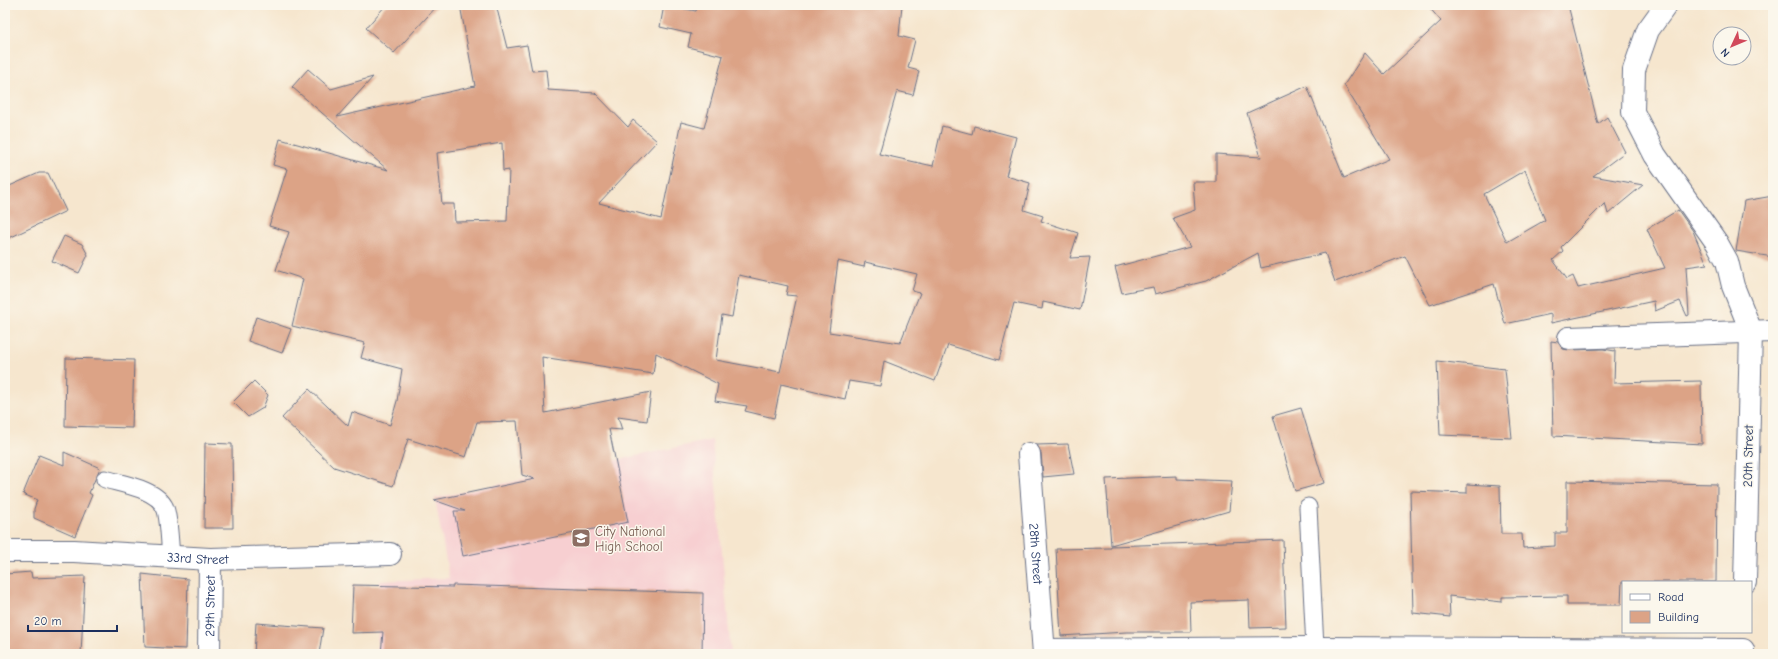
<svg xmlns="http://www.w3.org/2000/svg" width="1778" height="659" viewBox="0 0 1778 659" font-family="'Comic Neue',sans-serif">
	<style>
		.built { fill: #f7cfd1 }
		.building { fill: #dca386; fill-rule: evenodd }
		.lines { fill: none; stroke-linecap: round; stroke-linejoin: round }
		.lane-casing { stroke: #686f85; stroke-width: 19 }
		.street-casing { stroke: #686f85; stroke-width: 24 }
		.lane { stroke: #fff; stroke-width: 17 }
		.street { stroke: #fff; stroke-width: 22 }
		.labels { text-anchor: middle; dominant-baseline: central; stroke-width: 3; stroke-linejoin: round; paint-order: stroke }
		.street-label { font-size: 13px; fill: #1b2f5e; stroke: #fbf7ec }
		.education-label { font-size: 13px; fill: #785e54; stroke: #fbf7ec; text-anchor: start }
	</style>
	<rect width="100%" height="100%" fill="#fbf7ec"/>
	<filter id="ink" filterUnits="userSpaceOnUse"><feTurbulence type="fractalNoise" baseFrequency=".025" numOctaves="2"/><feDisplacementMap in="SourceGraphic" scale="8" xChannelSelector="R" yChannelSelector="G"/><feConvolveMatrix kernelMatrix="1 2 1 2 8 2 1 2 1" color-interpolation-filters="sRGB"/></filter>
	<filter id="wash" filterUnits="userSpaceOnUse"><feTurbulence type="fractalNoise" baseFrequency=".012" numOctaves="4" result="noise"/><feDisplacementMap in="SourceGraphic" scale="16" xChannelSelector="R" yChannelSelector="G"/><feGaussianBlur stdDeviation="0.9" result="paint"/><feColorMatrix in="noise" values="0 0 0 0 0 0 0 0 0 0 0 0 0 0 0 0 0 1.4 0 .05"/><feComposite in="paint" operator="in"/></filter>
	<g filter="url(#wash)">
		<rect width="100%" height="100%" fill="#f6e6ce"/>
		<!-- built -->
		<path class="built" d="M712,440L731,654H377L380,581L449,578L435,498Z"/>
		<g id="blocks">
			<!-- building -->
			<g class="building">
				<path d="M386,5H438L394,53L366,28Z"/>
				<path d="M460,5H496L507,48L527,45L532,71L546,70L548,90L595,93L628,127L633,120L657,141L599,203L661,219L681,122L704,128L723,56L688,47L691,34L660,27L664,5L696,11L698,5H902L899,36L915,40L908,68L919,71L913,95L897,91L879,154L933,166L942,126L972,134L974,126L1016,137L1006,176L1030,183L1024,210L1043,216L1041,221L1078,233L1070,258L1090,257L1080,310L1043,302L1042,309L1014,303L999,360L948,345L935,381L884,361L880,386L849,381L845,399L781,384L774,418L745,411L747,406L715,401L718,384L656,353L653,374L542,357L545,413L651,392L647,421L618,417L622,430L609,429L628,522L463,556L454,511H465L434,500L535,479L522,475L517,421L477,422L466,457L408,439L393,486L334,467L282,418L309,389L348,426L352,412L390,425L397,401L402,369L361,358L365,343L292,326L303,279L276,270L289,232L269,226L287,169L273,165L280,139L388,170L292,87L308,69L331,89L373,77L337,117L475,86ZM502,143L503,171L509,170L507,221L455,222L454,204H442L437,153ZM838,261L864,267L865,262L917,274L912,291L920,293L900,343L829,332ZM739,275L788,286L786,295L797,296L780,372L716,360L722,315L732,317Z"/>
				<path d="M1427,5H1568L1598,124L1607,117L1625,152L1593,176L1643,185L1608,214L1605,203L1561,247L1563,251L1553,260L1567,279L1573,276L1578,288L1665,268L1647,229L1678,210L1693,231L1707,264L1686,267L1689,315L1687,316L1680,301L1655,311L1654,301L1551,323V314L1505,324L1494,284L1430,305L1405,256L1335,282L1325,253L1261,268L1258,253L1206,281L1155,294L1153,287L1122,293L1115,267L1190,247L1173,218L1195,210L1193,182H1216V154L1261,157L1247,113L1307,86L1344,178L1389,159L1344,85L1365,53L1384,74L1441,21ZM1525,170L1545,220L1507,242L1484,194Z"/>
				<path d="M39,173H48L66,211L5,240V188Z"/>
				<path d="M1773,196V257L1736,251L1744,201Z"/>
				<path d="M64,236L82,244L88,255L79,273L52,261Z"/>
				<path d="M256,317L291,329L282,353L248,341Z"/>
				<path d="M1551,341L1558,342L1563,349L1569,350L1603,349L1615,351L1614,383L1701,381L1702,444L1553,436Z"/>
				<path d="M66,358L134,360L132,428L65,426Z"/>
				<path d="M1437,361L1505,369L1512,438L1440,435Z"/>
				<path d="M254,381L268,395L263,408L248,417L233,402Z"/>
				<path d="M1301,408L1324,483L1295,491L1273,416Z"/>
				<path d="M205,443L232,444L233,528H204Z"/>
				<path d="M1068,444L1074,474L1043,477L1041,453L1037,445Z"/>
				<path d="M64,452L100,468L89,493L92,495L75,536L34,518V509L37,500L23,494L39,455L64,465Z"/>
				<path d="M1177,476V479L1232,481L1229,511L1111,545L1106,479Z"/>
				<path d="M1567,481L1717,484L1716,582H1622L1621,605H1567V596L1502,597V602L1449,596L1450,617L1413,613L1410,491L1467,493V484L1500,486L1501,534H1522L1523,548L1555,546V533H1567Z"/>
				<path d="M1283,540L1286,627L1250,628L1249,600L1190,602L1191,632H1126L1061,636L1056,549L1111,548V546Z"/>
				<path d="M31,572L32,578L85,576L81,654H5V574Z"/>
				<path d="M142,574L188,579L186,649L145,647Z"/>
				<path d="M353,585L453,587V585L703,593L702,654H381L383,632L351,633Z"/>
				<path d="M256,623L323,628L319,654H254Z"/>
			</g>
		</g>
	</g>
	<g filter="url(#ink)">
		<use href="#blocks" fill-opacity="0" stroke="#686f85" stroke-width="1"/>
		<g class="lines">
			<defs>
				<g id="lane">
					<path d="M105,479C122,484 157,489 165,508C169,516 170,547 171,558"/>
					<path d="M1308,507L1315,648"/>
				</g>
				<g id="street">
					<path d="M1666,5L1648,30L1634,70L1633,112L1655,155L1717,243L1727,261L1733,286L1751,331L1745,582"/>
					<path d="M1569,338L1773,331"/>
					<path id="s1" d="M1029,454L1044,654"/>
					<path id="s2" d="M5,551H74L210,559L390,554"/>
					<path d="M1044,650L1315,648L1743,650"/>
					<path id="s3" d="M209,654L210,559"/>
				</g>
			</defs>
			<!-- lane casing -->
			<use href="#lane" class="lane-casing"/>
			<!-- street casing -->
			<use href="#street" class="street-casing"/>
			<!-- lane -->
			<use href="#lane" class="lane"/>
			<!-- street -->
			<use href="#street" class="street"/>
		</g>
	</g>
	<!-- icons -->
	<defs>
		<symbol id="school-square" viewBox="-11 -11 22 22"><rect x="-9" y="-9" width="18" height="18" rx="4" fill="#8d6e63" stroke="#fbf7ec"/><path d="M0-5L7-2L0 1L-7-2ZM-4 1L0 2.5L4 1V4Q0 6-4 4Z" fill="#fff"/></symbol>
	</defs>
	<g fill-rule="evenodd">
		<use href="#school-square" x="570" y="527" width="22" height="22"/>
	</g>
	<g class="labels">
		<!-- street labels -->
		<g class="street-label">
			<text transform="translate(1748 456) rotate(-89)">20th Street</text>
			<text stroke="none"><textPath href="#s1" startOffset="100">28th Street</textPath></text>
			<text stroke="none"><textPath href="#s2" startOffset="193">33rd Street</textPath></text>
			<text stroke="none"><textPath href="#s3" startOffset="48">29th Street</textPath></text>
		</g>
		<!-- education labels -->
		<g class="education-label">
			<text x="595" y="531">City National<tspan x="595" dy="15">High School</tspan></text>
		</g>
	</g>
	<!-- margin -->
	<rect width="1778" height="659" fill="none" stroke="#fbf7ec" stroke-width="20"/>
	<!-- legend -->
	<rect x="1622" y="581" width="130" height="52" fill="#fbf7ec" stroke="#a1a7b3"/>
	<rect x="1630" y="594" width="20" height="6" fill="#ffffff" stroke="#a1a7b3"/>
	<text x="1658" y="601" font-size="12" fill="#1b2f5e">Road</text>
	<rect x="1630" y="611" width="20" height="12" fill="#dca386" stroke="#a1a7b3"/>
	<text x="1658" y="621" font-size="12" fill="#1b2f5e">Building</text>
	<!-- north arrow -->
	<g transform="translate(1732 46) rotate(226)"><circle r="19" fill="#fbf7ec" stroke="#a1a7b3"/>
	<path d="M0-3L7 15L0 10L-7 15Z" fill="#d1495b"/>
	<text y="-6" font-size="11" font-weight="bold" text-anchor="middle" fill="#1b2f5e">N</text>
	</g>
	<!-- scale -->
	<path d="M28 625v6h89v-6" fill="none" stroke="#1b2f5e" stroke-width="2"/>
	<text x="34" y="625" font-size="12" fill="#1b2f5e" stroke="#fbf7ec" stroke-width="3" paint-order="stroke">20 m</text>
</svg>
